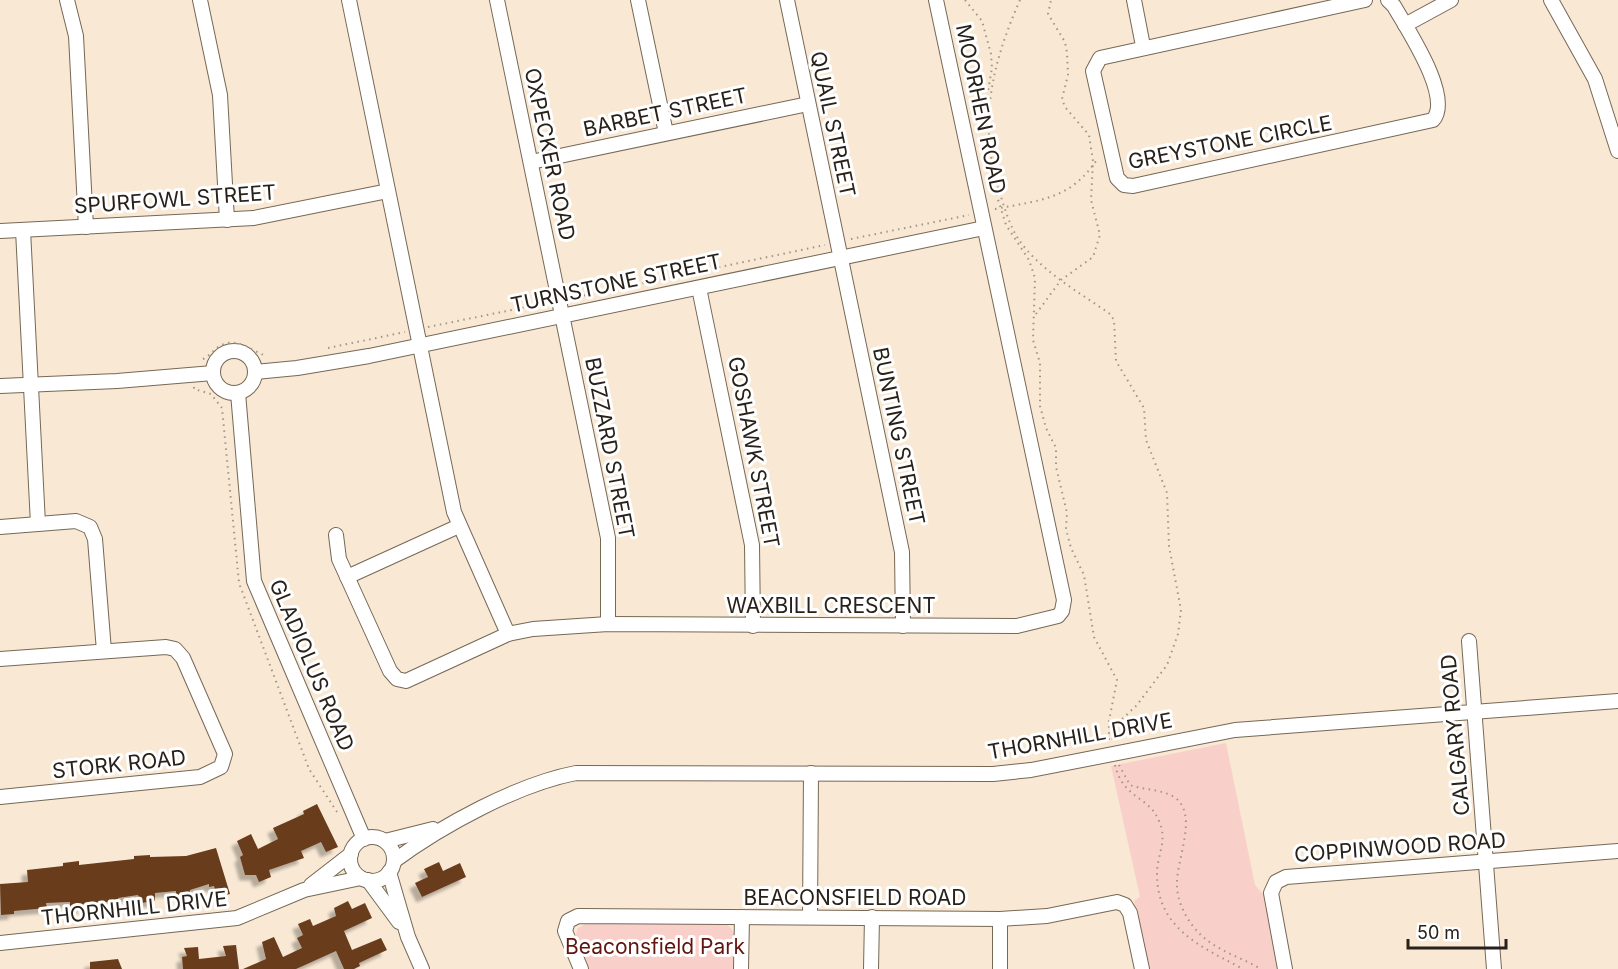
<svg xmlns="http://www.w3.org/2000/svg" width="1618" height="969" viewBox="0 0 1618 969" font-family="Inter,sans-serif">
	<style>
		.green { fill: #f9d0c9 }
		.building { fill: #693c1e; filter: url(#shadow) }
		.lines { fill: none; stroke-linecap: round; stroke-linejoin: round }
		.street-casing { stroke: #766856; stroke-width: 16 }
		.path { stroke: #a19587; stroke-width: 2; stroke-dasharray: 1.5 4.5; stroke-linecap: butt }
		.street { stroke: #fff; stroke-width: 14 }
		.labels { text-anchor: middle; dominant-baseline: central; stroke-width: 6; stroke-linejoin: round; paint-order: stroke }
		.street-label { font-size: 21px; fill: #27211a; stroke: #fff }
		.park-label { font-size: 21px; fill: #60160f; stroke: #fff }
	</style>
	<defs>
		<filter id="shadow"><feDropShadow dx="-5.5" dy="5.5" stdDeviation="1.5" flood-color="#0004"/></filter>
	</defs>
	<rect width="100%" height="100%" fill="#f8e8d4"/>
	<!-- green -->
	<g class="green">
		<path d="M1226,743L1255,885L1263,894L1280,969H1148L1134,901L1140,897L1111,766Z"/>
		<path d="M589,922L723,923C741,929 735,953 736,969H588L575,937L578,928Z"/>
	</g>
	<!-- building -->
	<g class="building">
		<path d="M317,804L338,847L326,852L321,842L301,851L304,858L269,870L271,877L259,882L256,875H245L240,857L243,855L237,841L251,834L258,849L278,839L273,828L304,814L303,811Z"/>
		<path d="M216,848L230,894L217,897L214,886L209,887V884L190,890V894L176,895V891L155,893V901L141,903L138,895L118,898V901L83,904V908L70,910V902L46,903L47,908L14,911V914L1,915L0,884L28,882L27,870L63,866V863L79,861V865L134,859V856L150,855V857L186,856Z"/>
		<path d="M439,862L443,871L460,863L466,877L422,897L415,883L428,877L424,869Z"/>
		<path d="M348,901L352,909L365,903L372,918L344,931L352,950L381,938L387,950L359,963L360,966L354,969H344L336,951L296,969H243L266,959L262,942L274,937L283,957L302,948L297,938L303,935L298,924L310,919L313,926L336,916L334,908Z"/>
		<path d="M236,945L239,969H183L182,957L187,956L184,948L198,947L199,959L226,956L223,946Z"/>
		<path d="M118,959L122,969H90V962Z"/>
	</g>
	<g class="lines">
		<defs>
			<g id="street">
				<path d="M67,0L76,36L86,227"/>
				<path d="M200,0L220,95L227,220"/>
				<path d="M349,0L454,512L508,634"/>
				<path d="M497,0L608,538V624"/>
				<path d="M638,0L666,133"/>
				<path d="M787,0L902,552L903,626"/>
				<path d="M1134,0L1143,46"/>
				<path d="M1365,0L1100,58L1093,71L1117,178L1124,185L1133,186L1433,120C1453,97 1407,29 1394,6L1388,0"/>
				<path d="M1551,0L1595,79L1618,151"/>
				<path d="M1405,25L1451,0"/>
				<path d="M531,162L808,104"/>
				<path d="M23,230L38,524"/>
				<path d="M0,231L254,218L388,191"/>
				<path d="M699,288L752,545L753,626"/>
				<circle cx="234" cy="372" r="21"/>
				<path d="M255,372L297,368L369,356L984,228"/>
				<path d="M0,386L117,381L213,373"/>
				<path d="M238,393L254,581L364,839"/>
				<path d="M0,527L76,521L90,527L95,539L104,651"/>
				<path d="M336,535L339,559L390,671L397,679L406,681L508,634L533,629L608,624L1017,626L1058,616L1062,611L1064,600L936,0"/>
				<path d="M347,577L459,526"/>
				<path d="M1469,641L1494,969"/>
				<path d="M0,659L166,647L175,649L183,658L225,754L221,767L200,777L0,797"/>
				<circle cx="372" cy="859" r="22"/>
				<path d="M385,841L433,829"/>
				<path d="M394,861C441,826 518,784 576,773L993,774L1031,770L1235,730L1618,701"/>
				<path d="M389,872L408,937L422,969"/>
				<path d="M368,880L399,922"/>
				<path d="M311,885L351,854"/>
				<path d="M810,917L811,773"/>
				<path d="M1000,919V969"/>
				<path d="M0,943L237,918L304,890L361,878"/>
				<path d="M581,969L565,931L568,921L578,916L1000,919L1047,916L1117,902L1125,905L1130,913L1142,969"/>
				<path d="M741,969L742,917"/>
				<path d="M871,969L872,917"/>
				<path d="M1285,969L1271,893L1276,882L1286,877L1618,851"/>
			</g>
		</defs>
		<!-- street casing -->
		<use href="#street" class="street-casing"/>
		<!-- path -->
		<g class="path">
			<path d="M965,0L982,21L991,54L992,68L983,120L985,158L1006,225L1029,260L1035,278L1033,340L1040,363V406L1046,428L1056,448V467L1067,513L1066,529L1071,548L1084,575L1094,637L1117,680L1109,721V742"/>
			<path d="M1020,0C990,68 977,129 1002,200C1008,219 1013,234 1026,249C1049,276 1082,294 1110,314L1114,320L1116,361L1144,408L1146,440L1167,493L1169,546L1181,610L1178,634L1167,665L1137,705L1118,723L1112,734L1113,742"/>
			<path d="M995,209C1040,200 1071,200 1098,158"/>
			<path d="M851,239L969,215"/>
			<path d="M572,298L825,245"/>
			<path d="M1036,314L1061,280L1093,257L1100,235L1091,200L1093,161L1089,135L1065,107L1062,99L1068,75L1067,53L1065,42L1048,14L1051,0"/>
			<path d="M428,327L546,303"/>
			<path d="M328,348L405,332"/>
			<path d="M203,359C209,356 213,351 218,347C236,335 250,351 267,356"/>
			<path d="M194,387V389L211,394L222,408L239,583L309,769L337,812"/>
			<path d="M1115,765C1123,799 1149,796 1159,821C1168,841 1157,854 1157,874C1157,929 1202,947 1243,969"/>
			<path d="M1119,765L1130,785C1143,790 1161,789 1174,797C1200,814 1175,861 1177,887C1178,905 1189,924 1201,935C1219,952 1241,957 1261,969"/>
		</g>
		<!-- street -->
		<use href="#street" class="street"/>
	</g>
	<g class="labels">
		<!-- street labels -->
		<g class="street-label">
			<text transform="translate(981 109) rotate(78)">MOORHEN ROAD</text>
			<text transform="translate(665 112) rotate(-12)">BARBET STREET</text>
			<text transform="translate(833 124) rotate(78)">QUAIL STREET</text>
			<text transform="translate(1230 142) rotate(-11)">GREYSTONE CIRCLE</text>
			<text transform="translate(550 154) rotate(78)">OXPECKER ROAD</text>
			<text transform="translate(175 199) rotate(-4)">SPURFOWL STREET</text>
			<text transform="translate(616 283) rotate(-12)">TURNSTONE STREET</text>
			<text transform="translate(899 436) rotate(78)">BUNTING STREET</text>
			<text transform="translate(610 448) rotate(79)">BUZZARD STREET</text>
			<text transform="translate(754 452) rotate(79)">GOSHAWK STREET</text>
			<text x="831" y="605">WAXBILL CRESCENT</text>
			<text transform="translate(312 665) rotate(67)">GLADIOLUS ROAD</text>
			<text transform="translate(1455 735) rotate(-95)">CALGARY ROAD</text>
			<text transform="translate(1080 736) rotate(-10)">THORNHILL DRIVE</text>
			<text transform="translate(119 764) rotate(-6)">STORK ROAD</text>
			<text transform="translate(1400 847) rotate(-4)">COPPINWOOD ROAD</text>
			<text x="855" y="897">BEACONSFIELD ROAD</text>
			<text transform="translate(134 908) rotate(-6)">THORNHILL DRIVE</text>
		</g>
		<!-- park labels -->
		<g class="park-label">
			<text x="655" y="946">Beaconsfield Park</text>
		</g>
	</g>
	<!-- scale -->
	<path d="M1408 939v9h98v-9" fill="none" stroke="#27211a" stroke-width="3"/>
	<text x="1417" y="939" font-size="18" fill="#27211a" stroke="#ffffff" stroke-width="4.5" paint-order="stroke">50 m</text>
</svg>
